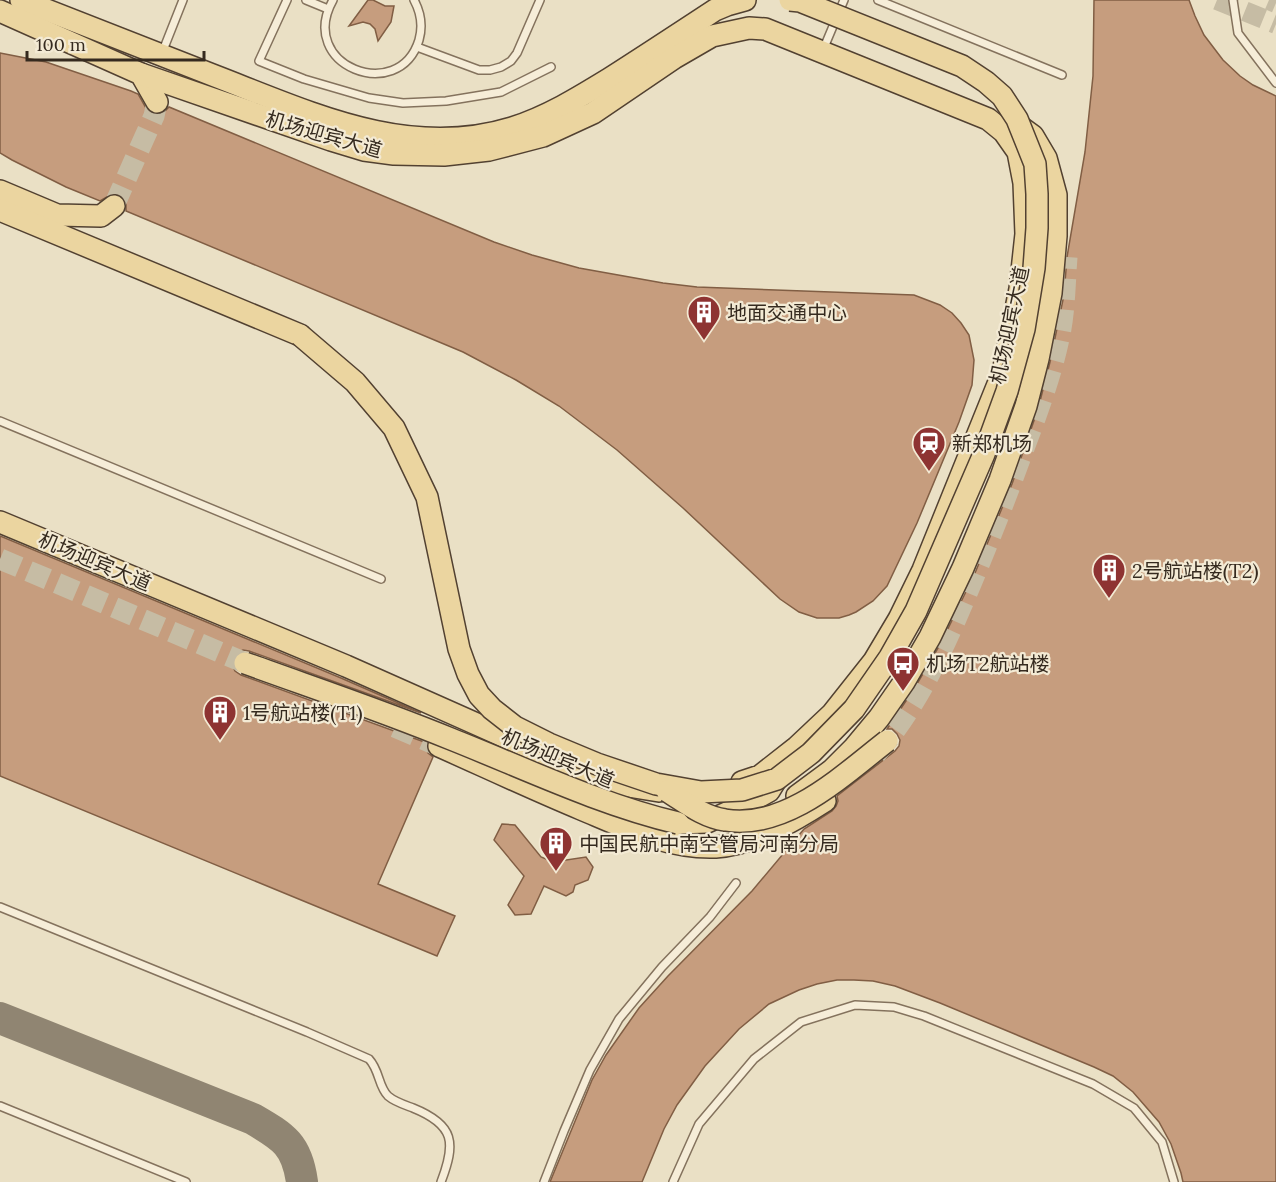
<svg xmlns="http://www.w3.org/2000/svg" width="1276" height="1182" viewBox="0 0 1276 1182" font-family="Lora,'Noto Sans SC',serif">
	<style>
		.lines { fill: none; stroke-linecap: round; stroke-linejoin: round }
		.taxiway { stroke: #908572; stroke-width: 32 }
		.building { fill: #c69d7e; stroke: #815e44; stroke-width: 1.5 }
		.secondary-tunnel { stroke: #c6bca4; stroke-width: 20; stroke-dasharray: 20 10; stroke-linecap: butt }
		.primary-tunnel { stroke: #c6bca4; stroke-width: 21; stroke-dasharray: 21 10; stroke-linecap: butt }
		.lane-casing { stroke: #84725d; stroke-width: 10 }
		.primary-casing { stroke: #524131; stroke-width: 24 }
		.lane { stroke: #f6edd8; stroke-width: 7 }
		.primary { stroke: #ebd5a0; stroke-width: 21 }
		.primary-bridge-casing { stroke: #524131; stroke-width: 24; stroke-linecap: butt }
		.primary-bridge { stroke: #ebd5a0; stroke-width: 21 }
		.labels { text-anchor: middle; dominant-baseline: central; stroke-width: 4.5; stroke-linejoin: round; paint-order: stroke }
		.street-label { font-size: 20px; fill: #352a1f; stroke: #f3ead4 }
		.poi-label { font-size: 20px; fill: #352a1f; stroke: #f3ead4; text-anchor: start }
	</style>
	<rect width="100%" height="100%" fill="#eae0c5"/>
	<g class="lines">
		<!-- taxiway -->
		<path class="taxiway" d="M0,1018L253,1119C284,1137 297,1145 302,1182"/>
	</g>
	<!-- building -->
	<g class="building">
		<path d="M368,0H373L385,6H394L391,22L378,41L375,29L370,24L363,22L349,26Z"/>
		<path d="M1094,0H1189L1195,16L1204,35L1223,60L1240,76L1253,85L1276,96V1182H1183L1181,1173L1171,1144L1159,1122L1133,1092L1113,1076L1094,1067L940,1003L895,986L873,981L854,980H837L817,984L799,990L769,1004L739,1029L705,1066L677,1105L664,1129L642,1182H550L592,1080L606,1055L639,1008L668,976L752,891L804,829L832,811L836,806L838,801L837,796L895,751L899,746L900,740L897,734L892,729H887L914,689L941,643L975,573L1012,484L1038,409L1050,362L1064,295L1067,257L1085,152L1093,76Z"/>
		<path d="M0,53L46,62L131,91L138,94L146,108L151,113L156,115L163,113L169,107L494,242L532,255L579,268L663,283L697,287L914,295L940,305L952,313L961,323L969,335L974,360L972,385L959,422L917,523L887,586L873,601L856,612L849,615L839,618H817L799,612L780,599L683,508L617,450L559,406L516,380L463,352L126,211V204L124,198L119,195L112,194L100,201L66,187L12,160L0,153Z"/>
		<path d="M0,536L341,678L421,713L249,651L243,650L237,653L233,659L232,665L235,671L241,675L427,743L426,748L428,753L433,757L378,884L455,916L437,956L0,776Z"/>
		<path d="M502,824L515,825L541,857L553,862L586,857L593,867L588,880L575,885L573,892L566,896L544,886L531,914L515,915L508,905L524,876L494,840Z"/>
	</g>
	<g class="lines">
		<!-- secondary-tunnel -->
		<g class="secondary-tunnel">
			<path d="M1217,0L1276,24"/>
			<path d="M1269,0L1276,3"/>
		</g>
		<!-- primary-tunnel -->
		<g class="primary-tunnel">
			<path d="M114,206L154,116L157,102"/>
			<path d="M0,559L262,670"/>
			<path d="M395,727L439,746"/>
			<path d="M876,754C919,705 946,643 971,584C986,548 1000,513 1013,478C1030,431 1050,384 1060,334C1065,309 1065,283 1067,257"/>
		</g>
		<defs>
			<g id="lane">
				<path d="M287,0L259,61L304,79L369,98L403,103L446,101L501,92L551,67"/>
				<path d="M306,0L328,9"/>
				<path d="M333,0C296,66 399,105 419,40C423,26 421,13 414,0"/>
				<path d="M878,0L1062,75"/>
				<path d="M1233,0L1238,33L1276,83"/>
				<path d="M417,47L479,70H490L501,67L511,61L517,53L540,0"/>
				<path d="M823,50L844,0"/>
				<path d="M162,53L183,0"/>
				<path d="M0,421L381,579"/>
				<path d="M0,907L307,1032L369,1059C380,1071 378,1086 388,1096C395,1102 405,1105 413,1108C455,1125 456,1143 441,1182"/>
				<path d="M0,1106L186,1182"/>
				<path d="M544,1182L564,1131L590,1070L619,1019L662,967L710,917L736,883"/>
				<path d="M673,1182L699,1124L754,1059L801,1022L855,1005L894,1007L924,1016L1093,1084L1134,1108L1162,1142L1174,1182"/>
			</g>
			<g id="primary">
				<path d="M21,0C86,26 151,51 215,76C311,113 408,160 512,128C547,117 578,98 609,79C645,56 680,33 715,10L727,5L745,0"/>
				<path d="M0,11L141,74L157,102"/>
				<path d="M141,74L331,140L364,150L394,154L444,155L489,150L543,136L593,113L674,58L712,36L749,28L765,29L988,119L1004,132L1018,152L1024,183L1026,234L1020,289L1003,372L923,570L899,619L874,661L832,714L797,747L760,776L742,782"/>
				<path d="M0,191L57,215L101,216L114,206"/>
				<path d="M0,210L300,335"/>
				<path d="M0,522L346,666L609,783L659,791"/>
				<path d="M439,746C486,767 533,789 581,809C624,827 668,849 716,847C753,845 794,821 825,801"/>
				<path d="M797,796L832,770L854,748L879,718L904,682L930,637L963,568L1000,480L1026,406L1038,359L1051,293L1056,236V195L1046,158L1033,136L1022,128"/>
				<path d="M678,823L707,822L742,806L769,791L780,773"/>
			</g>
		</defs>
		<!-- lane casing -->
		<use href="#lane" class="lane-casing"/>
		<!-- primary casing -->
		<use href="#primary" class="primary-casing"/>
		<!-- lane -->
		<use href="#lane" class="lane"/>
		<!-- primary -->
		<use href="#primary" class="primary"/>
		<defs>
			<g id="primary-bridge">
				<path d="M300,335L355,382L394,428L427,497L459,649L468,674L479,695L492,709L515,727L549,744L597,764L656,784L701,792L742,790L777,779L811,753L854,709L890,657L916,611L984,454L1007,391L1024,329L1034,268L1037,228V194L1035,164L1017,119L1002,96L986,82L962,66L800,1L790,0"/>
				<path d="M245,663C314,688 383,711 451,739C524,768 601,805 678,823"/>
				<path d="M667,791C685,802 703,817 725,820C786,830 842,776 887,741"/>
			</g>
		</defs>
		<!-- primary-bridge casing -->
		<use href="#primary-bridge" class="primary-bridge-casing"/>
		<!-- primary-bridge -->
		<use href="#primary-bridge" class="primary-bridge"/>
	</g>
	<!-- icons -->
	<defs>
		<symbol id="building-pin" viewBox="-11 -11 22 30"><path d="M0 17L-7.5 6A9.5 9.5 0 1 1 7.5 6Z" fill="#8e3332" stroke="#f3ead4"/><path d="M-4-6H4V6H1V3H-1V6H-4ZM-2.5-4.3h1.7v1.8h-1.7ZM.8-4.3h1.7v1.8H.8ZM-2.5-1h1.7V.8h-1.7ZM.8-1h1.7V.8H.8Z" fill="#fff"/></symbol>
		<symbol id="station-pin" viewBox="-11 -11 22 30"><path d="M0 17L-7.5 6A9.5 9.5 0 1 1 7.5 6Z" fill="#8e3332" stroke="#f3ead4"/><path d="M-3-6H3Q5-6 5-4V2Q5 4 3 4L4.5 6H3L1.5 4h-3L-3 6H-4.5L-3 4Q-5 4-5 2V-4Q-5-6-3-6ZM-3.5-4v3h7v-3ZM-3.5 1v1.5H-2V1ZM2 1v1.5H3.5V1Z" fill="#fff"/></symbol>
		<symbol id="bus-pin" viewBox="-11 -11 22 30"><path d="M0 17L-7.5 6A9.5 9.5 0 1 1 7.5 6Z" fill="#8e3332" stroke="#f3ead4"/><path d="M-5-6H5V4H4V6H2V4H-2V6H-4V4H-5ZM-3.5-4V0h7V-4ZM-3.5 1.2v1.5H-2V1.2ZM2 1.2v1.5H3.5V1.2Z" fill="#fff"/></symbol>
	</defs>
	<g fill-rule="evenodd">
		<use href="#building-pin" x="685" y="293" width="38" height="52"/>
		<use href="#station-pin" x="910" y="424" width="38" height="52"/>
		<use href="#building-pin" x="1090" y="551" width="38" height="52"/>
		<use href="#bus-pin" x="884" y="644" width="38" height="52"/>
		<use href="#building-pin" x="201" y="693" width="38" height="52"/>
		<use href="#building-pin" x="537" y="824" width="38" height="52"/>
	</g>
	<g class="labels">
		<!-- street labels -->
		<g class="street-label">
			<text transform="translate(324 134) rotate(16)">机场迎宾大道</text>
			<text transform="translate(1009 325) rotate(-78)">机场迎宾大道</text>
			<text transform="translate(95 561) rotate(23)">机场迎宾大道</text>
			<text transform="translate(558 758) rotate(23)">机场迎宾大道</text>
		</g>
		<!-- poi labels -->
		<g class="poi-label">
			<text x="727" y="312">地面交通中心</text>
			<text x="952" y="443">新郑机场</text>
			<text x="1132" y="570">2号航站楼(T2)</text>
			<text x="926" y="663">机场T2航站楼</text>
			<text x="243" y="712">1号航站楼(T1)</text>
			<text x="579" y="843">中国民航中南空管局河南分局</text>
		</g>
	</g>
	<!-- scale -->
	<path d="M27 51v9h177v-9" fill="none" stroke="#352a1f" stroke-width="3"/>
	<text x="36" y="51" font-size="18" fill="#352a1f" stroke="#f3ead4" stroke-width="4.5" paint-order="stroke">100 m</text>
</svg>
